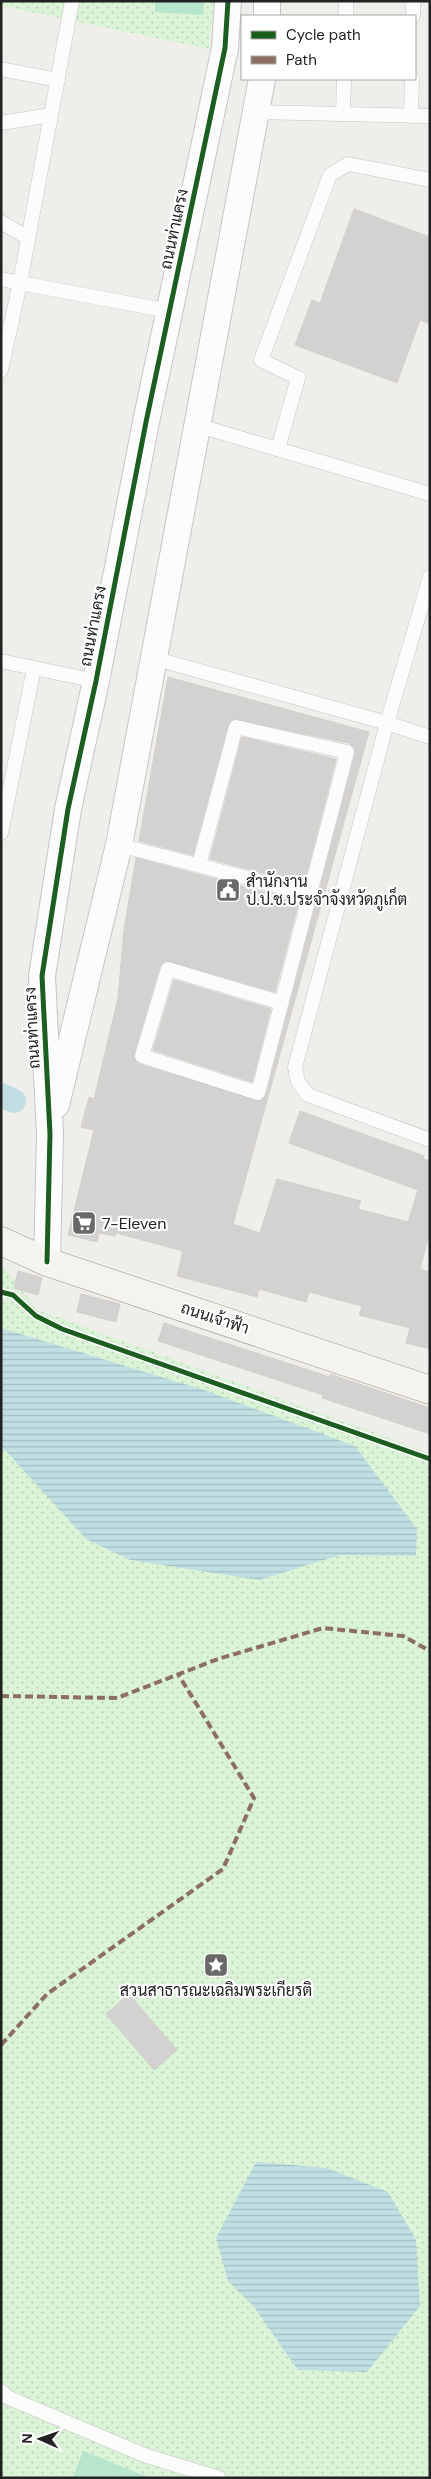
<svg xmlns="http://www.w3.org/2000/svg" width="431" height="2479" viewBox="0 0 431 2479" font-family="'DM Sans',Sarabun,sans-serif">
	<style>
		.park { fill: url(#park-dots) }
		.pitch { fill: #b7e5cd }
		.water { fill: url(#water-rules) }
		.lines { fill: none; stroke-linecap: round; stroke-linejoin: round }
		.canal { stroke: #bfdfe2; stroke-width: 24 }
		.building { fill: #d4d2d0; stroke: #d3cfcc }
		.lane-casing { stroke: #c6c5c3; stroke-width: 15 }
		.street-casing { stroke: #c6c5c3; stroke-width: 28 }
		.secondary-casing { stroke: #9b9a82; stroke-width: 29 }
		.lane { stroke: #fdfcfc; stroke-width: 14 }
		.street { stroke: #fdfcfc; stroke-width: 26 }
		.secondary { stroke: #f4f3ed; stroke-width: 28 }
		.quiet { stroke: #8d6e63; stroke-width: 4; stroke-dasharray: 8 4; stroke-linecap: butt }
		.cycleway-casing { stroke: #fff; stroke-width: 8 }
		.cycleway { stroke: #1b5e20; stroke-width: 5 }
		.labels { text-anchor: middle; dominant-baseline: central; stroke-width: 4.5; stroke-linejoin: round; paint-order: stroke }
		.street-label { font-size: 16px; fill: #222; stroke: #fff }
		.poi-label { font-size: 16px; fill: #222; stroke: #fff; text-anchor: start }
	</style>
	<defs>
		<pattern id="park-dots" width="8" height="8" patternUnits="userSpaceOnUse" patternTransform="scale(1.25)"><rect width="8" height="8" fill="#dbf4d8"/><path d="M2 2h.1M6 6h.1" fill="none" stroke="#bcd1b9" stroke-width="1.8" stroke-linecap="round"/></pattern>
		<pattern id="water-rules" width="6" height="5" patternUnits="userSpaceOnUse" patternTransform="scale(1.25)"><rect width="6" height="5" fill="#bfdfe2"/><path d="M0 2.5h6" fill="none" stroke="#a4bfc2"/></pattern>
	</defs>
	<rect width="100%" height="100%" fill="#f0eeeb"/>
	<!-- park -->
	<g class="park">
		<path d="M1,1H214L209,49L1,6Z"/>
		<path d="M1,1267L5,1269L38,1310L430,1453V2478H1Z"/>
	</g>
	<!-- pitch -->
	<g class="pitch">
		<path d="M155,1H204L203,15L155,12Z"/>
		<path d="M83,2451H84L150,2478H73Z"/>
	</g>
	<!-- water -->
	<g class="water">
		<path d="M1,1328L204,1390L355,1446L417,1529L416,1556L340,1555L259,1580L130,1560L86,1539L6,1451L1,1449Z"/>
		<path d="M256,2162L327,2168L388,2192L416,2240L420,2306L367,2372L298,2370L254,2307L228,2281L216,2238Z"/>
	</g>
	<g class="lines">
		<!-- canal -->
		<path class="canal" d="M1,1095L14,1101"/>
	</g>
	<!-- building -->
	<g class="building">
		<path d="M354,209L430,237V324L420,320L397,383L295,345L312,300L320,303Z"/>
		<path d="M168,677L369,732L233,1224L260,1233L277,1179L361,1201L358,1209L408,1222L418,1190L289,1143L300,1111L424,1156L423,1159L430,1161V1231L420,1269L430,1272V1349L406,1343L410,1328L359,1315L362,1306L309,1292L306,1302L259,1289L257,1297L177,1276L183,1251L116,1233L115,1236L99,1233L97,1242L68,1235L94,1130L81,1127L89,1097L94,1099L118,998L124,930L136,858L299,901L275,992L166,961L160,966L134,1054V1058L139,1064L260,1101L266,1095L355,754V749L349,743L233,719L228,725L193,855L139,841Z"/>
		<path d="M242,737L336,759L304,884L210,859Z"/>
		<path d="M174,980L271,1009L252,1082L153,1050Z"/>
		<path d="M18,1271L42,1278L38,1295L14,1288Z"/>
		<path d="M81,1294L120,1304L116,1322L77,1312Z"/>
		<path d="M164,1323L330,1377V1374L430,1408V1434L322,1398L323,1395L158,1341Z"/>
		<path d="M129,1994L177,2050L154,2070L106,2014Z"/>
	</g>
	<g class="lines">
		<defs>
			<g id="lane">
				<path d="M346,16V1"/>
				<path d="M413,16V1"/>
				<path d="M1,69L58,80"/>
				<path d="M255,112L430,116"/>
				<path d="M343,114L344,79"/>
				<path d="M411,116L412,79"/>
				<path d="M1,123L51,115"/>
				<path d="M1,222L28,238"/>
				<path d="M1,279L20,283L72,1"/>
				<path d="M1,370L20,283L169,311"/>
				<path d="M196,425L430,494"/>
				<path d="M278,449L298,378L261,360L330,175L348,164L430,180"/>
				<path d="M430,577L387,723L295,1067L298,1082L308,1095L430,1140"/>
				<path d="M153,658L387,723L430,737"/>
				<path d="M1,661L96,681"/>
				<path d="M1,833L34,668"/>
				<path d="M119,845L309,894"/>
				<path d="M199,865L236,727L347,752L258,1093L142,1056L168,969L282,1003"/>
				<path d="M1,2391L7,2397L144,2455L219,2478"/>
			</g>
			<g id="street">
				<path d="M267,16V1"/>
				<path d="M56,1105L119,845L262,79"/>
				<path d="M47,1262L50,1134L42,976L68,809L96,681L146,422L225,48L228,1"/>
			</g>
			<path id="secondary" d="M1,1241L47,1262L430,1390"/>
		</defs>
		<!-- lane casing -->
		<use href="#lane" class="lane-casing"/>
		<!-- street casing -->
		<use href="#street" class="street-casing"/>
		<!-- secondary casing -->
		<use href="#secondary" class="secondary-casing"/>
		<!-- lane -->
		<use href="#lane" class="lane"/>
		<!-- street -->
		<use href="#street" class="street"/>
		<!-- secondary -->
		<use href="#secondary" class="secondary"/>
		<!-- quiet -->
		<g class="quiet">
			<path d="M1,1696L117,1698L218,1659L323,1628L403,1636L430,1651"/>
			<path d="M1,2045L47,1994L223,1869L254,1798L178,1674"/>
		</g>
		<defs>
			<g id="cycleway">
				<path d="M47,1262L50,1134L42,976L68,809L96,681L146,422L225,48L228,1"/>
				<path d="M1,1292L13,1295L36,1316L62,1329L430,1459"/>
			</g>
		</defs>
		<!-- cycleway casing -->
		<use href="#cycleway" class="cycleway-casing"/>
		<!-- cycleway -->
		<use href="#cycleway" class="cycleway"/>
	</g>
	<!-- icons -->
	<defs>
		<symbol id="civic-square" viewBox="-11 -11 22 22"><rect x="-9" y="-9" width="18" height="18" rx="4" fill="#6a6968" stroke="#fff"/><path d="M-.6-6.5H3V-4.5H.6V-3L4-1V1h2V6H-6V1h2V-1L-.6-3ZM-1.2 2.5V6h2.4V2.5Z" fill="#fff"/></symbol>
		<symbol id="supermarket-square" viewBox="-11 -11 22 22"><rect x="-9" y="-9" width="18" height="18" rx="4" fill="#6a6968" stroke="#fff"/><path d="M-6-5.5h2.5l.6 2H6L4.5 2H-2.5L-4.4-4H-6ZM-1.5 3.2a1.3 1.3 0 1 0 .1 0ZM3 3.2a1.3 1.3 0 1 0 .1 0Z" fill="#fff"/></symbol>
		<symbol id="sight-square" viewBox="-11 -11 22 22"><rect x="-9" y="-9" width="18" height="18" rx="4" fill="#6a6968" stroke="#fff"/><path d="M0-6L1.8-2.2L6-1.7L2.9 1.2L3.7 5.4L0 3.3L-3.7 5.4L-2.9 1.2L-6-1.7L-1.8-2.2Z" fill="#fff"/></symbol>
	</defs>
	<g fill-rule="evenodd">
		<use href="#civic-square" x="214" y="876" width="28" height="28"/>
		<use href="#supermarket-square" x="70" y="1209" width="28" height="28"/>
		<use href="#sight-square" x="202" y="1951" width="28" height="28"/>
	</g>
	<g class="labels">
		<!-- street labels -->
		<g class="street-label">
			<text transform="translate(174 229) rotate(-78)">ถนนท่าแครง</text>
			<text transform="translate(93 626) rotate(-79)">ถนนท่าแครง</text>
			<text transform="translate(32 1028) rotate(-93)">ถนนท่าแครง</text>
			<text transform="translate(215 1318) rotate(18)">ถนนเจ้าฟ้า</text>
		</g>
		<!-- poi labels -->
		<g class="poi-label">
			<text x="246" y="881">สำนักงาน<tspan x="246" dy="18">ป.ป.ช.ประจำจังหวัดภูเก็ต</tspan></text>
			<text x="102" y="1223">7-Eleven</text>
			<text x="216" y="1990" text-anchor="middle">สวนสาธารณะเฉลิมพระเกียรติ</text>
		</g>
	</g>
	<!-- border -->
	<rect width="431" height="2479" fill="none" stroke="#222222" stroke-width="5"/>
	<!-- legend -->
	<rect x="241" y="15" width="175" height="65" fill="#ffffff" stroke="#a7a7a7"/>
	<rect x="251" y="31" width="25" height="8" fill="#1b5e20" stroke="#a7a7a7"/>
	<text x="286" y="40" font-size="15" fill="#222222">Cycle path</text>
	<rect x="251" y="56" width="25" height="8" fill="#8d6e63" stroke="#a7a7a7"/>
	<text x="286" y="65" font-size="15" fill="#222222">Path</text>
	<!-- north arrow -->
	<g transform="translate(40 2439) rotate(272)" stroke="#ffffff" stroke-width="4" paint-order="stroke">
	<path d="M0-4L9 19L0 12L-9 19Z" fill="#222222"/>
	<text y="-8" font-size="14" font-weight="bold" text-anchor="middle" fill="#222222">N</text>
	</g>
</svg>
